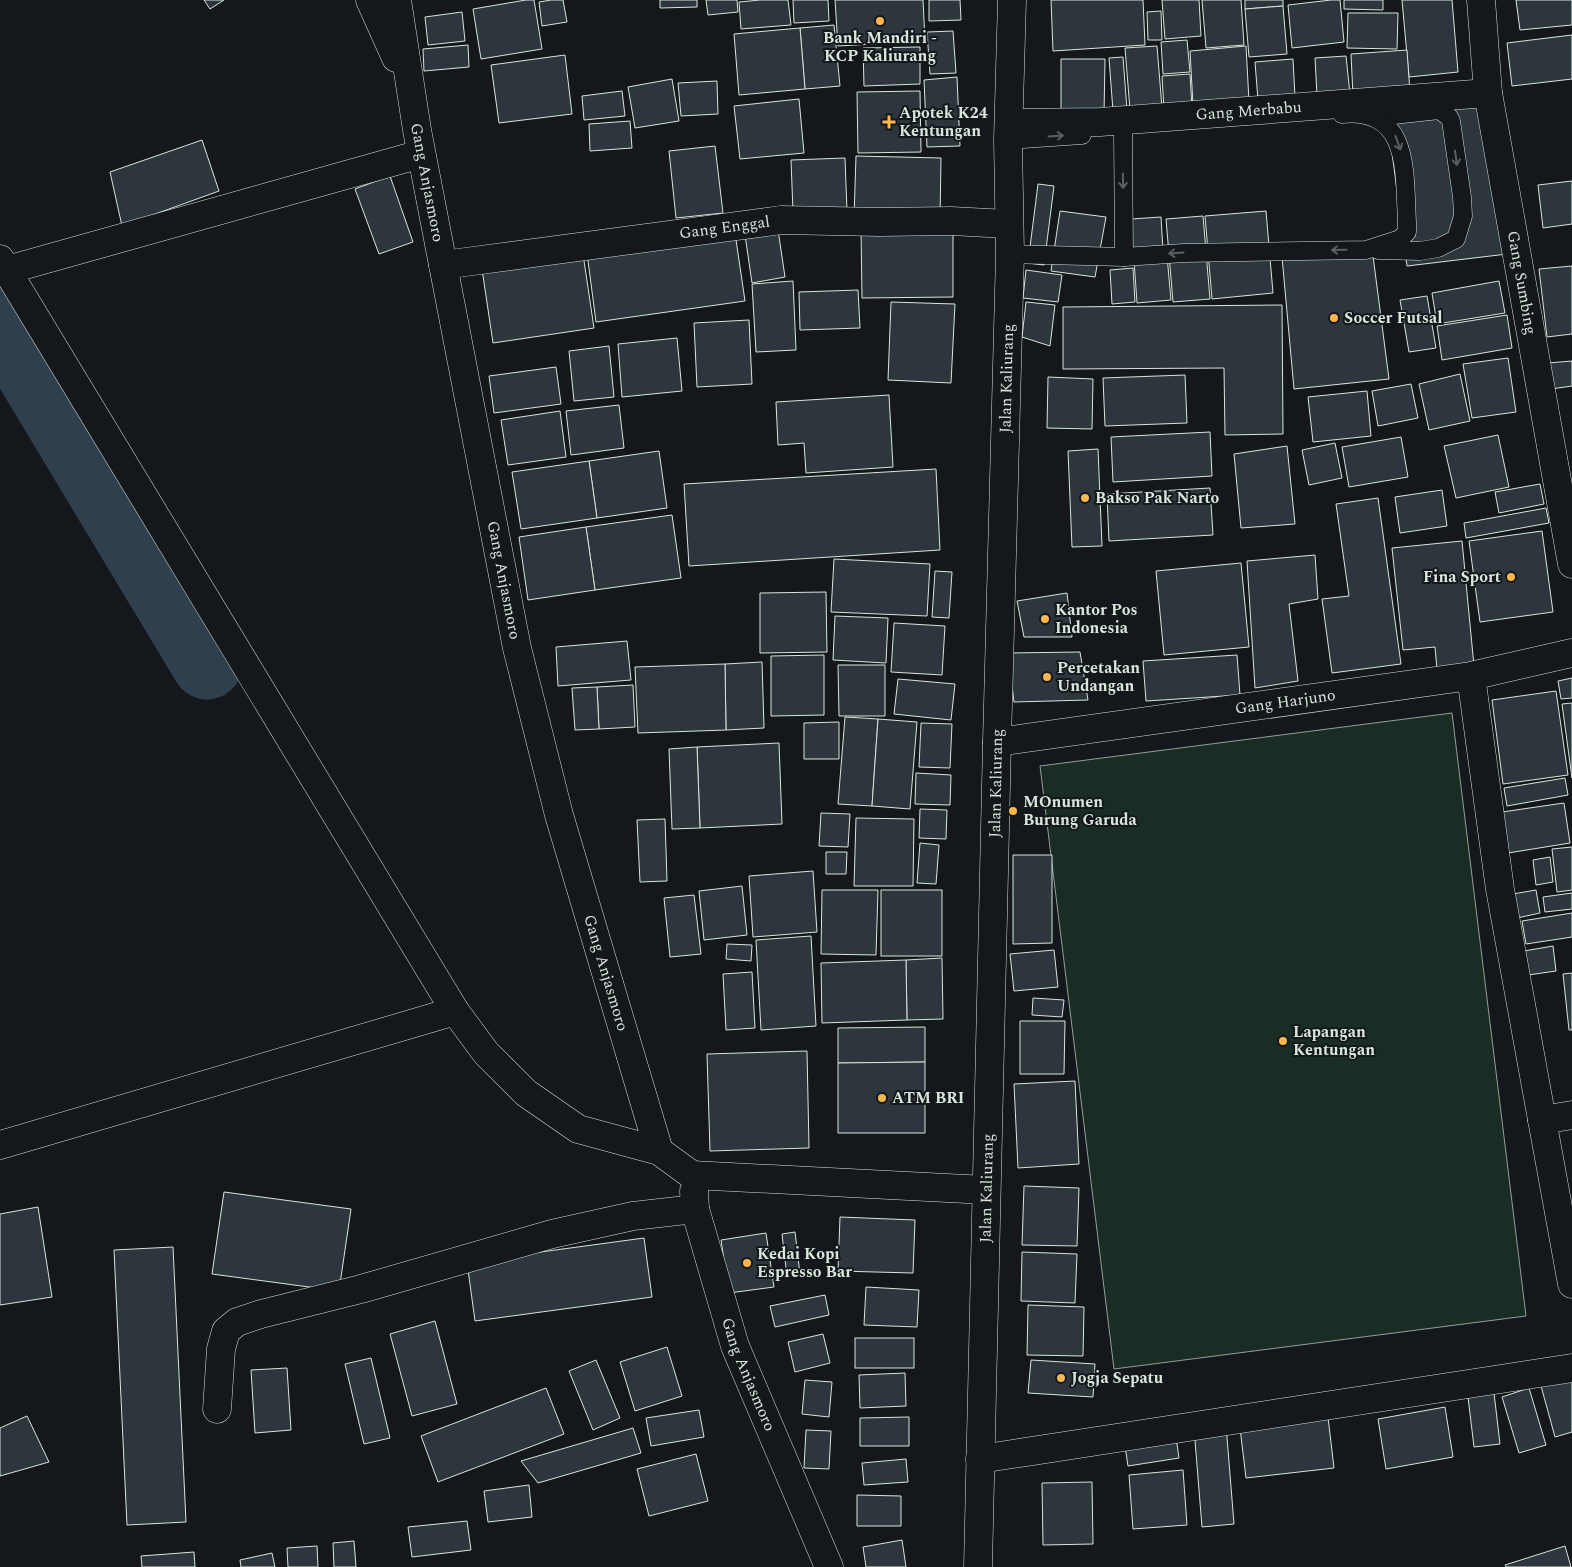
<svg xmlns="http://www.w3.org/2000/svg" width="1572" height="1567" viewBox="0 0 1572 1567" font-family="Spectral,serif">
	<style>
		.green { fill: #1a2d24; stroke: #939e99 }
		.lines { fill: none; stroke-linecap: round; stroke-linejoin: round }
		.river { stroke: #2f3f4d; stroke-width: 71 }
		.building { fill: #2c363c; stroke: #d8e6dc }
		.lane-casing { stroke: #d8e6dc; stroke-width: 19 }
		.street-casing { stroke: #d8e6dc; stroke-width: 29 }
		.primary-casing { stroke: #d8e6dc; stroke-width: 29 }
		.lane { stroke: #14181c; stroke-width: 18 }
		.street { stroke: #14181c; stroke-width: 28 }
		.primary { stroke: #14181c; stroke-width: 28 }
		.oneway { stroke: #59605f }
		.poi-dot { fill: #ffb74d; stroke: #14181c; stroke-width: 2 }
		.labels { text-anchor: middle; dominant-baseline: central; stroke-width: 4; stroke-linejoin: round; paint-order: stroke }
		.poi-label { font-size: 16px; font-weight: bold; fill: #d8e6dc; stroke: #14181c; text-anchor: start }
		.street-label { font-size: 16px; fill: #d8e6dc; stroke: #14181c }
	</style>
	<rect width="100%" height="100%" fill="#14181c"/>
	<!-- green -->
	<path class="green" d="M1452,713L1526,1316L1114,1369L1040,766Z"/>
	<g class="lines">
		<!-- river -->
		<path class="river" d="M0,320L207,664"/>
	</g>
	<!-- building -->
	<g class="building">
		<path d="M204,0H224L210,9Z"/>
		<path d="M526,0H534L542,49L481,59L473,9Z"/>
		<path d="M551,0H563L567,22L542,26L539,2Z"/>
		<path d="M660,0H697V7L660,8Z"/>
		<path d="M706,0H737L738,12L708,15Z"/>
		<path d="M760,0H788L791,25L741,29L739,2Z"/>
		<path d="M793,0H828L829,21L794,23Z"/>
		<path d="M835,0H923L925,41L838,46Z"/>
		<path d="M929,0H960L961,20L929,21Z"/>
		<path d="M1051,0H1143L1145,45L1053,51Z"/>
		<path d="M1162,0H1199L1201,36L1165,39Z"/>
		<path d="M1202,0H1241L1244,45L1206,48Z"/>
		<path d="M1245,0H1283V6L1245,9Z"/>
		<path d="M1331,0H1340L1344,42L1292,48L1288,5Z"/>
		<path d="M1344,0H1383V10L1344,9Z"/>
		<path d="M1402,0H1452L1458,72L1409,77Z"/>
		<path d="M1516,0H1572V25L1520,30Z"/>
		<path d="M1283,6L1287,54L1249,57L1245,9Z"/>
		<path d="M1161,11L1162,40H1148L1147,12Z"/>
		<path d="M462,12L465,41L428,45L425,17Z"/>
		<path d="M1348,13H1398L1397,49L1347,48Z"/>
		<path d="M834,25L840,86L805,89L800,28Z"/>
		<path d="M800,28L805,89L739,95L734,34Z"/>
		<path d="M953,31L956,73L930,74L927,32Z"/>
		<path d="M1572,35V79L1512,86L1507,43Z"/>
		<path d="M1187,40L1190,72L1163,74L1161,42Z"/>
		<path d="M468,45L469,67L424,71L423,49Z"/>
		<path d="M1157,46L1162,108L1130,110L1125,48Z"/>
		<path d="M1246,46L1249,101L1193,105L1190,51Z"/>
		<path d="M920,47V84L864,86L863,48Z"/>
		<path d="M1407,50L1410,93L1353,96L1351,54Z"/>
		<path d="M565,55L572,114L499,123L491,65Z"/>
		<path d="M1346,56L1350,94L1317,96L1315,58Z"/>
		<path d="M1123,57L1127,110L1113,111L1109,58Z"/>
		<path d="M1061,59H1105L1104,115H1061Z"/>
		<path d="M1293,59L1295,97L1258,100L1255,62Z"/>
		<path d="M1190,74L1192,108L1164,110L1162,76Z"/>
		<path d="M957,77L960,146L927,147L924,80Z"/>
		<path d="M672,79L679,121L635,128L628,87Z"/>
		<path d="M717,81L718,114L681,116L678,83Z"/>
		<path d="M622,91L625,116L584,120L582,96Z"/>
		<path d="M920,91L921,152L858,153L857,92Z"/>
		<path d="M799,99L804,153L740,159L734,106Z"/>
		<path d="M1482,100L1507,254L1407,266L1386,107Z"/>
		<path d="M630,121L632,148L590,151L589,124Z"/>
		<path d="M202,140L219,191L122,226L110,172Z"/>
		<path d="M715,146L723,213L676,218L669,151Z"/>
		<path d="M856,156L941,158L940,219L854,217Z"/>
		<path d="M845,158L847,211L793,212L791,160Z"/>
		<path d="M390,176L413,242L379,254L355,189Z"/>
		<path d="M1572,181V224L1543,228L1538,185Z"/>
		<path d="M1038,184L1054,186L1044,265L1028,263Z"/>
		<path d="M1060,211L1106,217L1095,277L1051,271Z"/>
		<path d="M1266,211L1273,293L1212,299L1205,216Z"/>
		<path d="M1203,216L1210,299L1173,302L1166,219Z"/>
		<path d="M1161,217L1163,250L1133,252L1131,219Z"/>
		<path d="M777,223L785,277L752,283L744,228Z"/>
		<path d="M953,227V297L862,298L861,228Z"/>
		<path d="M735,233L745,301L596,322L587,253Z"/>
		<path d="M583,254L594,328L493,343L482,269Z"/>
		<path d="M1167,256L1171,300L1137,303L1134,260Z"/>
		<path d="M1373,256L1389,379L1294,389L1282,257Z"/>
		<path d="M1572,266V334L1547,337L1539,269Z"/>
		<path d="M1133,268L1135,302L1112,304L1110,270Z"/>
		<path d="M1026,270L1062,275L1058,302L1023,298Z"/>
		<path d="M793,281L796,350L756,352L752,284Z"/>
		<path d="M1499,281L1505,313L1437,324L1432,293Z"/>
		<path d="M858,290L860,328L800,330L799,292Z"/>
		<path d="M1427,296L1436,348L1409,352L1400,300Z"/>
		<path d="M891,302L955,304L951,383L888,380Z"/>
		<path d="M1026,302L1055,305L1050,346L1022,337Z"/>
		<path d="M1282,305L1283,434L1225,435L1224,368L1063,369V307Z"/>
		<path d="M1507,315L1512,348L1442,360L1437,326Z"/>
		<path d="M749,320L752,384L697,387L694,323Z"/>
		<path d="M677,338L682,391L622,397L618,344Z"/>
		<path d="M609,346L614,397L574,401L569,351Z"/>
		<path d="M1508,358L1516,412L1472,418L1463,364Z"/>
		<path d="M1572,361V386L1551,389L1548,363Z"/>
		<path d="M556,367L561,404L494,413L489,376Z"/>
		<path d="M1460,374L1470,421L1429,430L1419,384Z"/>
		<path d="M1185,375L1187,423L1105,426L1103,378Z"/>
		<path d="M1048,377L1093,379L1092,429L1047,428Z"/>
		<path d="M1411,384L1418,418L1378,426L1372,391Z"/>
		<path d="M1367,391L1371,436L1313,442L1308,397Z"/>
		<path d="M889,395L893,467L806,473L804,443L778,445L776,402Z"/>
		<path d="M619,405L624,448L571,455L566,411Z"/>
		<path d="M560,411L566,457L508,465L501,420Z"/>
		<path d="M1210,432L1212,476L1113,482L1111,437Z"/>
		<path d="M1498,435L1509,487L1456,498L1444,446Z"/>
		<path d="M1401,437L1408,477L1349,487L1342,447Z"/>
		<path d="M1335,443L1342,478L1309,485L1302,450Z"/>
		<path d="M1287,446L1295,524L1241,528L1234,454Z"/>
		<path d="M1098,449L1102,546L1072,547L1068,451Z"/>
		<path d="M659,451L667,508L597,518L589,461Z"/>
		<path d="M589,461L597,518L521,529L512,472Z"/>
		<path d="M936,469L940,550L689,566L684,484Z"/>
		<path d="M1540,484L1544,504L1499,513L1495,492Z"/>
		<path d="M1210,488L1213,535L1109,541L1107,494Z"/>
		<path d="M1442,490L1447,526L1400,533L1395,497Z"/>
		<path d="M1378,498L1401,664L1332,673L1322,599L1349,596L1336,504Z"/>
		<path d="M1546,508L1549,523L1466,538L1464,523Z"/>
		<path d="M672,515L681,578L595,590L586,527Z"/>
		<path d="M586,527L595,590L528,600L519,537Z"/>
		<path d="M1542,531L1553,612L1480,622L1469,541Z"/>
		<path d="M1462,541L1474,666L1437,670L1435,647L1403,650L1392,548Z"/>
		<path d="M1315,555L1318,599L1289,604L1298,681L1255,688L1247,561Z"/>
		<path d="M834,559L930,564L927,616L831,612Z"/>
		<path d="M1241,563L1249,647L1164,655L1156,571Z"/>
		<path d="M935,571L952,572L949,618L932,617Z"/>
		<path d="M826,592L827,652L760,653V593Z"/>
		<path d="M1067,593L1072,637H1024L1017,601Z"/>
		<path d="M835,616L888,618L886,663L833,660Z"/>
		<path d="M894,623L945,626L942,675L891,672Z"/>
		<path d="M627,641L631,680L558,686L556,647Z"/>
		<path d="M1080,652L1088,700L1014,702L1008,653Z"/>
		<path d="M824,655V715L771,716V656Z"/>
		<path d="M1237,655L1240,695L1146,701L1143,661Z"/>
		<path d="M762,662L764,728L726,730L725,664Z"/>
		<path d="M725,664L726,730L638,733L635,667Z"/>
		<path d="M838,665H885V716H839Z"/>
		<path d="M1572,678V698L1561,699L1558,681Z"/>
		<path d="M898,679L955,684L951,720L894,714Z"/>
		<path d="M633,685L635,727L599,729L597,687Z"/>
		<path d="M597,687L599,729L575,730L572,688Z"/>
		<path d="M1556,691L1568,775L1503,784L1492,700Z"/>
		<path d="M1572,703V778L1562,704Z"/>
		<path d="M845,717L878,719L872,806L838,804Z"/>
		<path d="M878,719L917,722L910,809L872,806Z"/>
		<path d="M839,722V759H804V723Z"/>
		<path d="M921,723L952,724L950,768L919,767Z"/>
		<path d="M779,743L782,824L700,828L697,747Z"/>
		<path d="M697,747L700,828L672,829L669,749Z"/>
		<path d="M916,773L951,775L950,805L915,804Z"/>
		<path d="M1565,778L1568,795L1507,806L1504,788Z"/>
		<path d="M1564,803L1570,843L1508,853L1502,812Z"/>
		<path d="M920,809L947,810L946,839L919,838Z"/>
		<path d="M821,813L850,814L848,847L819,846Z"/>
		<path d="M856,818L914,819L913,886H854Z"/>
		<path d="M665,819L667,881L640,882L637,820Z"/>
		<path d="M920,843L939,845L936,884L917,883Z"/>
		<path d="M1572,847V890L1557,892L1552,849Z"/>
		<path d="M826,852H847L846,874H826Z"/>
		<path d="M1013,855H1052V943L1013,944Z"/>
		<path d="M1550,857L1553,882L1536,885L1533,860Z"/>
		<path d="M813,871L817,932L753,937L749,876Z"/>
		<path d="M742,886L747,935L704,940L699,891Z"/>
		<path d="M822,890H878L876,955L821,954Z"/>
		<rect x="881" y="890" width="61" height="66"/>
		<path d="M1536,890L1540,913L1517,918L1513,894Z"/>
		<path d="M1572,893V909L1545,912L1543,897Z"/>
		<path d="M694,895L701,954L670,957L664,898Z"/>
		<path d="M1572,913V937L1526,944L1522,921Z"/>
		<path d="M811,936L816,1026L761,1030L756,940Z"/>
		<path d="M727,944L752,945L751,961L726,959Z"/>
		<path d="M1553,946L1556,971L1528,975L1524,951Z"/>
		<path d="M1054,950L1058,987L1014,991L1010,954Z"/>
		<path d="M942,958L943,1019L907,1020L906,960Z"/>
		<path d="M906,960L907,1020L822,1023L821,963Z"/>
		<path d="M752,972L755,1028L726,1030L723,974Z"/>
		<path d="M1572,973V1030H1569L1563,974Z"/>
		<path d="M1033,998L1064,1000L1062,1017L1032,1015Z"/>
		<path d="M1020,1021H1065L1064,1074H1020Z"/>
		<path d="M925,1027V1062L838,1063V1028Z"/>
		<path d="M807,1051L809,1148L710,1151L707,1054Z"/>
		<path d="M925,1062V1133H838V1063Z"/>
		<path d="M1075,1081L1079,1164L1018,1168L1014,1084Z"/>
		<path d="M1024,1186L1079,1188L1077,1246L1022,1245Z"/>
		<path d="M224,1192L351,1209L339,1291L212,1274Z"/>
		<path d="M38,1207L52,1297L0,1305V1214Z"/>
		<path d="M840,1217L915,1220L913,1273L838,1271Z"/>
		<path d="M795,1232L800,1274L787,1276L782,1234Z"/>
		<path d="M766,1233L774,1287L729,1293L721,1240Z"/>
		<path d="M644,1238L652,1297L475,1321L467,1262Z"/>
		<path d="M173,1247L186,1522L127,1525L114,1250Z"/>
		<path d="M1022,1252L1077,1254L1075,1303L1021,1301Z"/>
		<path d="M866,1287L919,1290L917,1327L864,1325Z"/>
		<path d="M825,1295L829,1315L775,1327L770,1306Z"/>
		<path d="M1028,1305L1084,1307L1083,1356L1027,1355Z"/>
		<path d="M435,1321L457,1404L412,1416L390,1334Z"/>
		<path d="M823,1334L830,1363L795,1372L788,1342Z"/>
		<rect x="855" y="1338" width="59" height="30"/>
		<path d="M667,1347L682,1396L635,1411L620,1362Z"/>
		<path d="M371,1358L390,1438L364,1444L345,1364Z"/>
		<path d="M596,1360L620,1418L593,1430L569,1371Z"/>
		<path d="M1031,1360L1095,1364L1093,1397L1028,1393Z"/>
		<path d="M287,1368L291,1430L255,1433L251,1370Z"/>
		<path d="M905,1373L906,1406L860,1408L859,1375Z"/>
		<path d="M1572,1378V1432L1555,1437L1541,1386Z"/>
		<path d="M805,1380L832,1382L829,1417L802,1414Z"/>
		<path d="M546,1388L564,1434L438,1482L421,1436Z"/>
		<path d="M1529,1388L1546,1445L1519,1453L1502,1397Z"/>
		<path d="M1494,1393L1500,1444L1474,1447L1468,1397Z"/>
		<path d="M1445,1407L1453,1457L1386,1469L1378,1419Z"/>
		<path d="M699,1410L704,1437L651,1446L646,1418Z"/>
		<path d="M27,1416L49,1462L0,1476V1428Z"/>
		<path d="M909,1417V1446H860V1418Z"/>
		<path d="M1328,1417L1334,1468L1246,1478L1240,1428Z"/>
		<path d="M1226,1425L1234,1524L1202,1527L1194,1428Z"/>
		<path d="M633,1428L641,1453L538,1483L521,1461Z"/>
		<path d="M806,1430L831,1431L829,1469L804,1468Z"/>
		<path d="M1176,1437L1179,1458L1128,1466L1125,1446Z"/>
		<path d="M696,1454L708,1501L649,1516L637,1469Z"/>
		<path d="M906,1459L908,1482L864,1485L862,1463Z"/>
		<path d="M1183,1470L1187,1525L1133,1529L1129,1475Z"/>
		<path d="M1092,1482L1093,1544L1043,1545L1042,1483Z"/>
		<path d="M529,1485L532,1517L488,1522L484,1491Z"/>
		<path d="M857,1495L901,1496V1526H857Z"/>
		<path d="M467,1521L471,1550L412,1557L408,1527Z"/>
		<path d="M902,1540L906,1567H866L863,1547Z"/>
		<path d="M354,1541L356,1567H334L333,1543Z"/>
		<path d="M317,1546L318,1567H288L287,1548Z"/>
		<path d="M1565,1546L1571,1567H1506L1505,1565Z"/>
		<path d="M194,1552L195,1567H142L141,1556Z"/>
		<path d="M272,1553L275,1567H241L240,1560Z"/>
	</g>
	<g class="lines">
		<defs>
			<g id="lane">
				<path d="M1375,117L1439,110L1449,117L1451,121L1462,197L1463,216L1456,239L1438,248L1420,251L1378,250"/>
				<path d="M1123,132L1124,257"/>
				<path d="M1008,140L1082,135"/>
				<path d="M1010,254L1124,257L1184,253L1366,250L1400,239L1407,232V222C1404,173 1411,108 1342,114"/>
			</g>
			<g id="street">
				<path d="M370,0L396,58"/>
				<path id="s1" d="M397,0L417,130L517,648L559,815L659,1151"/>
				<path id="s2" d="M1481,0L1488,93L1572,564"/>
				<path id="s3" d="M1009,123L1100,122L1488,93"/>
				<path d="M0,259L455,1011L486,1053L526,1093L578,1129L659,1151L692,1175L986,1190"/>
				<path id="s4" d="M443,265L781,220L880,222L951,221L1008,224"/>
				<path d="M0,272L421,154"/>
				<path d="M1471,676L1500,889L1572,1284"/>
				<path id="s5" d="M997,742L1471,676L1572,653"/>
				<path d="M1542,1120L1572,1115"/>
				<path d="M0,1145L455,1011"/>
				<path id="s6" d="M694,1191L695,1209L735,1346L829,1567"/>
				<path d="M217,1409L221,1349L226,1331L237,1322L261,1314L361,1289L552,1234L633,1216L695,1209"/>
				<path d="M980,1459L1572,1368"/>
			</g>
			<g id="primary">
				<path id="s7" d="M978,1567L997,742L1010,254L1008,140L1012,0"/>
			</g>
		</defs>
		<!-- lane casing -->
		<use href="#lane" class="lane-casing"/>
		<!-- street casing -->
		<use href="#street" class="street-casing"/>
		<!-- primary casing -->
		<use href="#primary" class="primary-casing"/>
		<!-- lane -->
		<use href="#lane" class="lane"/>
		<!-- street -->
		<use href="#street" class="street"/>
		<!-- primary -->
		<use href="#primary" class="primary"/>
	</g>
	<!-- one-way arrows -->
	<defs><path id="oneway-shaft" d="M-6 0H5M1.5-3L5.5 0L1.5 3" fill="none" stroke-width="1.6" stroke-linecap="round" stroke-linejoin="round" transform="scale(1.25)"/></defs>
	<g class="oneway">
		<use href="#oneway-shaft" transform="translate(1056 136) rotate(-4)"/>
		<use href="#oneway-shaft" transform="translate(1398 143) rotate(70)"/>
		<use href="#oneway-shaft" transform="translate(1456 158) rotate(82)"/>
		<use href="#oneway-shaft" transform="translate(1123 181) rotate(89)"/>
		<use href="#oneway-shaft" transform="translate(1339 250) rotate(179)"/>
		<use href="#oneway-shaft" transform="translate(1176 253) rotate(176)"/>
	</g>
	<!-- markers -->
	<g class="poi-dot">
		<circle cx="880" cy="21" r="5"/>
		<path d="M886.5 114.5h5v5h5v5h-5v5h-5v-5h-5v-5h5z"/>
		<circle cx="1334" cy="318" r="5"/>
		<circle cx="1085" cy="498" r="5"/>
		<circle cx="1511" cy="577" r="5"/>
		<circle cx="1045" cy="619" r="5"/>
		<circle cx="1047" cy="677" r="5"/>
		<circle cx="1013" cy="811" r="5"/>
		<circle cx="1283" cy="1041" r="5"/>
		<circle cx="882" cy="1098" r="5"/>
		<circle cx="747" cy="1263" r="5"/>
		<circle cx="1061" cy="1378" r="5"/>
	</g>
	<g class="labels">
		<!-- poi labels -->
		<g class="poi-label">
			<text x="880" y="38" text-anchor="middle">Bank Mandiri -<tspan x="880" dy="18">KCP Kaliurang</tspan></text>
			<text x="899" y="113">Apotek K24<tspan x="899" dy="18">Kentungan</tspan></text>
			<text x="1344" y="318">Soccer Futsal</text>
			<text x="1095" y="498">Bakso Pak Narto</text>
			<text x="1501" y="577" text-anchor="end">Fina Sport</text>
			<text x="1055" y="610">Kantor Pos<tspan x="1055" dy="18">Indonesia</tspan></text>
			<text x="1057" y="668">Percetakan<tspan x="1057" dy="18">Undangan</tspan></text>
			<text x="1023" y="802">MOnumen<tspan x="1023" dy="18">Burung Garuda</tspan></text>
			<text x="1293" y="1032">Lapangan<tspan x="1293" dy="18">Kentungan</tspan></text>
			<text x="892" y="1098">ATM BRI</text>
			<text x="757" y="1254">Kedai Kopi<tspan x="757" dy="18">Espresso Bar</tspan></text>
			<text x="1071" y="1378">Jogja Sepatu</text>
		</g>
		<!-- street labels -->
		<g class="street-label">
			<text stroke="none"><textPath href="#s3" startOffset="240">Gang Merbabu</textPath></text>
			<text stroke="none"><textPath href="#s1" startOffset="185">Gang Anjasmoro</textPath></text>
			<text stroke="none"><textPath href="#s4" startOffset="284">Gang Enggal</textPath></text>
			<text stroke="none"><textPath href="#s2" startOffset="286">Gang Sumbing</textPath></text>
			<text stroke="none"><textPath href="#s7" startOffset="1189">Jalan Kaliurang</textPath></text>
			<text stroke="none"><textPath href="#s1" startOffset="590">Gang Anjasmoro</textPath></text>
			<text stroke="none"><textPath href="#s5" startOffset="291">Gang Harjuno</textPath></text>
			<text stroke="none"><textPath href="#s7" startOffset="784">Jalan Kaliurang</textPath></text>
			<text stroke="none"><textPath href="#s1" startOffset="996">Gang Anjasmoro</textPath></text>
			<text stroke="none"><textPath href="#s7" startOffset="379">Jalan Kaliurang</textPath></text>
			<text stroke="none"><textPath href="#s6" startOffset="192">Gang Anjasmoro</textPath></text>
		</g>
	</g>
</svg>
